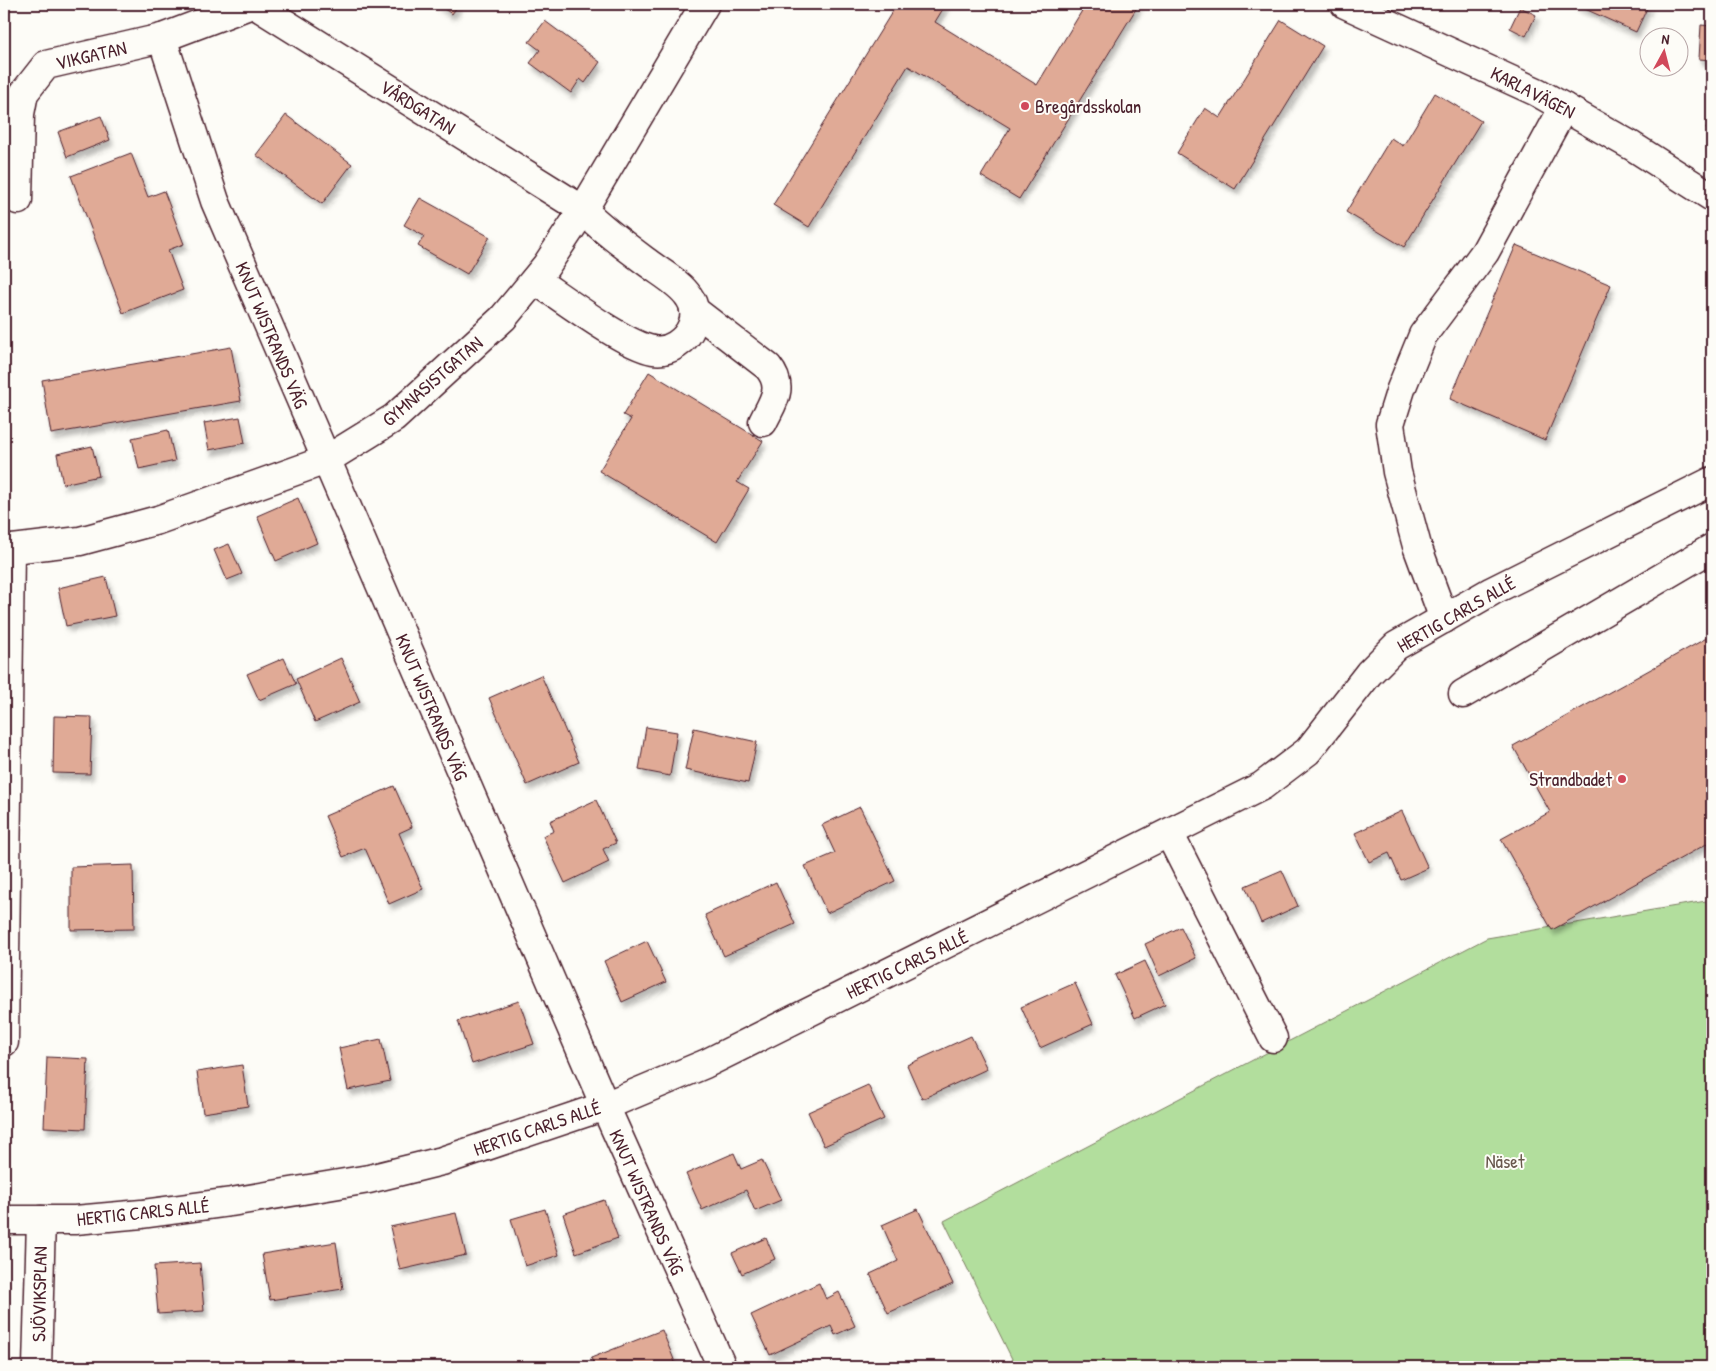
<svg xmlns="http://www.w3.org/2000/svg" width="1716" height="1371" viewBox="0 0 1716 1371" font-family="'Patrick Hand',sans-serif">
	<style>
		.green { fill: #b2de9d; stroke: #7e7e64 }
		.building { fill: #e0aa96; stroke: #4a1f2b; filter: url(#shadow) }
		.lines { fill: none; stroke-linecap: round; stroke-linejoin: round }
		.minor-casing { stroke: #4a1f2b; stroke-width: 31 }
		.minor { stroke: #fdfcf7; stroke-width: 28 }
		.poi-dot { fill: #d1495b; stroke: #fdfcf7; stroke-width: 2 }
		.labels { text-anchor: middle; dominant-baseline: central; stroke-width: 4; stroke-linejoin: round; paint-order: stroke }
		.street-label { font-size: 19px; fill: #4a1f2b; stroke: #fdfcf7 }
		.poi-label { font-size: 19px; fill: #4a1f2b; stroke: #fdfcf7; text-anchor: start }
		.park-label { font-size: 19px; fill: #69584d; stroke: #fdfcf7 }
	</style>
	<defs>
		<filter id="shadow"><feDropShadow dx="3" dy="5.5" stdDeviation="2.5" flood-color="#0004"/></filter>
	</defs>
	<rect width="100%" height="100%" fill="#fdfcf7"/>
	<filter id="ink" filterUnits="userSpaceOnUse"><feTurbulence type="fractalNoise" baseFrequency=".02" numOctaves="2"/><feDisplacementMap in="SourceGraphic" scale="10" xChannelSelector="R" yChannelSelector="G"/><feConvolveMatrix kernelMatrix="1 2 1 2 8 2 1 2 1" color-interpolation-filters="sRGB"/></filter>
	<g filter="url(#ink)">
		<!-- green -->
		<path class="green" d="M1712,900V1367H1016L944,1221L1487,938Z"/>
		<!-- building -->
		<g class="building">
			<path d="M436,4H459L452,14Z"/>
			<path d="M897,4H946L935,22L1037,85L1086,4H1139L1019,199L981,176L1010,128L908,66L809,227L773,205Z"/>
			<path d="M1574,4H1649L1636,32Z"/>
			<path d="M1520,7L1536,15L1526,36L1510,28Z"/>
			<path d="M1281,20L1323,46L1235,189L1177,153L1205,108L1220,118Z"/>
			<path d="M545,21L600,62L585,83L580,79L571,93L530,63L540,50L529,42Z"/>
			<path d="M1701,25L1712,26V60L1699,59Z"/>
			<path d="M1435,93L1481,121L1404,247L1346,212L1391,138L1403,146Z"/>
			<path d="M286,115L352,164L322,204L256,155Z"/>
			<path d="M101,116L110,140L67,157L58,132Z"/>
			<path d="M1712,117V132L1706,129Z"/>
			<path d="M131,153L148,197L164,191L184,244L168,250L183,290L123,313L71,176Z"/>
			<path d="M420,198L490,237L467,274L418,246L424,236L404,225Z"/>
			<path d="M1516,245L1611,285L1545,440L1450,399Z"/>
			<path d="M231,347L241,401L51,434L42,380Z"/>
			<path d="M649,372L763,441L737,482L749,489L717,542L599,471L631,419L623,415Z"/>
			<path d="M240,417L245,443L209,450L204,423Z"/>
			<path d="M168,430L175,461L139,469L132,438Z"/>
			<path d="M92,446L99,476L63,484L57,454Z"/>
			<path d="M298,498L317,543L276,561L257,516Z"/>
			<path d="M229,544L242,574L227,580L214,550Z"/>
			<path d="M106,577L115,616L66,626L58,588Z"/>
			<path d="M1712,635V841L1552,930L1501,839L1550,812L1513,746Z"/>
			<path d="M284,658L296,684L259,700L247,674Z"/>
			<path d="M341,658L360,702L315,722L296,679Z"/>
			<path d="M541,675L579,762L527,785L489,698Z"/>
			<path d="M54,716L92,717L90,774L53,773Z"/>
			<path d="M646,727L677,732L670,776L639,770Z"/>
			<path d="M694,728L757,742L748,783L685,770Z"/>
			<path d="M394,786L412,827L399,833L423,889L389,904L365,848L343,857L325,816Z"/>
			<path d="M596,800L616,843L603,849L609,862L565,883L543,836L554,831L550,821Z"/>
			<path d="M860,807L895,881L827,913L805,866L835,853L822,825Z"/>
			<path d="M1402,811L1428,868L1401,880L1389,853L1369,862L1355,833Z"/>
			<path d="M133,865L134,929L71,930V867Z"/>
			<path d="M1282,870L1298,906L1261,923L1245,886Z"/>
			<path d="M776,882L795,924L724,956L705,915Z"/>
			<path d="M1181,927L1196,958L1159,976L1145,944Z"/>
			<path d="M647,941L666,982L622,1002L604,961Z"/>
			<path d="M1145,961L1165,1004L1135,1018L1115,975Z"/>
			<path d="M1075,983L1093,1024L1040,1048L1021,1007Z"/>
			<path d="M519,1001L534,1044L472,1064L458,1021Z"/>
			<path d="M971,1036L987,1069L922,1099L907,1065Z"/>
			<path d="M381,1039L390,1081L348,1090L339,1048Z"/>
			<path d="M47,1057L88,1059L85,1129L44,1127Z"/>
			<path d="M242,1065L248,1106L203,1113L197,1072Z"/>
			<path d="M868,1085L884,1119L824,1146L808,1112Z"/>
			<path d="M734,1153L741,1169L762,1160L781,1200L755,1211L746,1190L702,1210L686,1174Z"/>
			<path d="M604,1200L618,1238L576,1253L563,1214Z"/>
			<path d="M545,1209L559,1255L525,1266L511,1219Z"/>
			<path d="M918,1209L953,1284L888,1313L870,1274L898,1261L882,1225Z"/>
			<path d="M456,1213L466,1255L400,1270L390,1227Z"/>
			<path d="M766,1238L775,1259L742,1274L732,1253Z"/>
			<path d="M336,1242L343,1289L270,1300L262,1254Z"/>
			<path d="M200,1263L204,1311L158,1314L154,1266Z"/>
			<path d="M819,1283L826,1299L839,1292L855,1326L835,1335L831,1326L770,1355L751,1315Z"/>
			<path d="M662,1330L677,1367H595L591,1358Z"/>
		</g>
		<g class="lines">
			<defs>
				<g id="minor">
					<path d="M254,4L583,210C603,230 625,246 648,263C661,273 680,283 689,297C695,305 696,317 692,326C686,341 669,353 653,350C624,345 561,297 535,280"/>
					<path d="M1345,4L1537,92L1632,146L1712,197"/>
					<path d="M162,38L215,201L605,1106L722,1367"/>
					<path d="M18,200L20,114L24,93L46,65L162,38L252,4"/>
					<path d="M694,310L768,367C785,388 773,401 763,422"/>
					<path d="M4,550L80,541L158,520L326,460L394,418L503,318L546,266L583,210L705,4"/>
					<path d="M1444,619L1417,546L1397,472L1390,424L1401,389L1423,335L1485,252L1564,107"/>
					<path d="M1463,694L1712,548"/>
					<path d="M1169,833L1273,1038"/>
					<path d="M4,1042L10,549"/>
					<path d="M4,1220H75L142,1214L231,1202L369,1179L442,1161L605,1106L705,1064L1262,786L1308,751L1369,673L1396,646L1492,591L1712,481"/>
					<path d="M37,1367L41,1220"/>
				</g>
			</defs>
			<!-- minor casing -->
			<use href="#minor" class="minor-casing"/>
			<!-- minor -->
			<use href="#minor" class="minor"/>
		</g>
	</g>
	<!-- markers -->
	<g class="poi-dot">
		<circle cx="1025" cy="106" r="5"/>
		<circle cx="1622" cy="779" r="5"/>
	</g>
	<g class="labels">
		<!-- street labels -->
		<g class="street-label">
			<text transform="translate(91 55) rotate(-13)">VIKGATAN</text>
			<text transform="translate(1533 92) rotate(27)">KARLAVÄGEN</text>
			<text transform="translate(418 107) rotate(32)">VÅRDGATAN</text>
			<text transform="translate(272 335) rotate(67)">KNUT WISTRANDS VÄG</text>
			<text transform="translate(432 381) rotate(-41)">GYMNASISTGATAN</text>
			<text transform="translate(1456 614) rotate(-30)">HERTIG CARLS ALLÉ</text>
			<text transform="translate(432 707) rotate(67)">KNUT WISTRANDS VÄG</text>
			<text transform="translate(907 964) rotate(-26)">HERTIG CARLS ALLÉ</text>
			<text transform="translate(537 1128) rotate(-19)">HERTIG CARLS ALLÉ</text>
			<text transform="translate(647 1202) rotate(66)">KNUT WISTRANDS VÄG</text>
			<text transform="translate(143 1212) rotate(-6)">HERTIG CARLS ALLÉ</text>
			<text transform="translate(39 1294) rotate(-89)">SJÖVIKSPLAN</text>
		</g>
		<!-- poi labels -->
		<g class="poi-label">
			<text x="1035" y="106">Bregårdsskolan</text>
			<text x="1612" y="779" text-anchor="end">Strandbadet</text>
		</g>
		<!-- park labels -->
		<g class="park-label">
			<text x="1505" y="1161">Näset</text>
		</g>
	</g>
	<!-- margin -->
	<rect width="1716" height="1371" fill="none" stroke="#fdfcf7" stroke-width="20"/>
	<rect x="10" y="10" width="1696" height="1351" fill="none" stroke="#4a1f2b" stroke-width="2" filter="url(#ink)"/>
	<!-- north arrow -->
	<g transform="translate(1664 52) rotate(7)"><circle r="24" fill="#fdfcf7" stroke="#b5a4a5"/>
	<path d="M0-4L9 19L0 12L-9 19Z" fill="#d1495b"/>
	<text y="-8" font-size="14" font-weight="bold" text-anchor="middle" fill="#4a1f2b">N</text>
	</g>
</svg>
